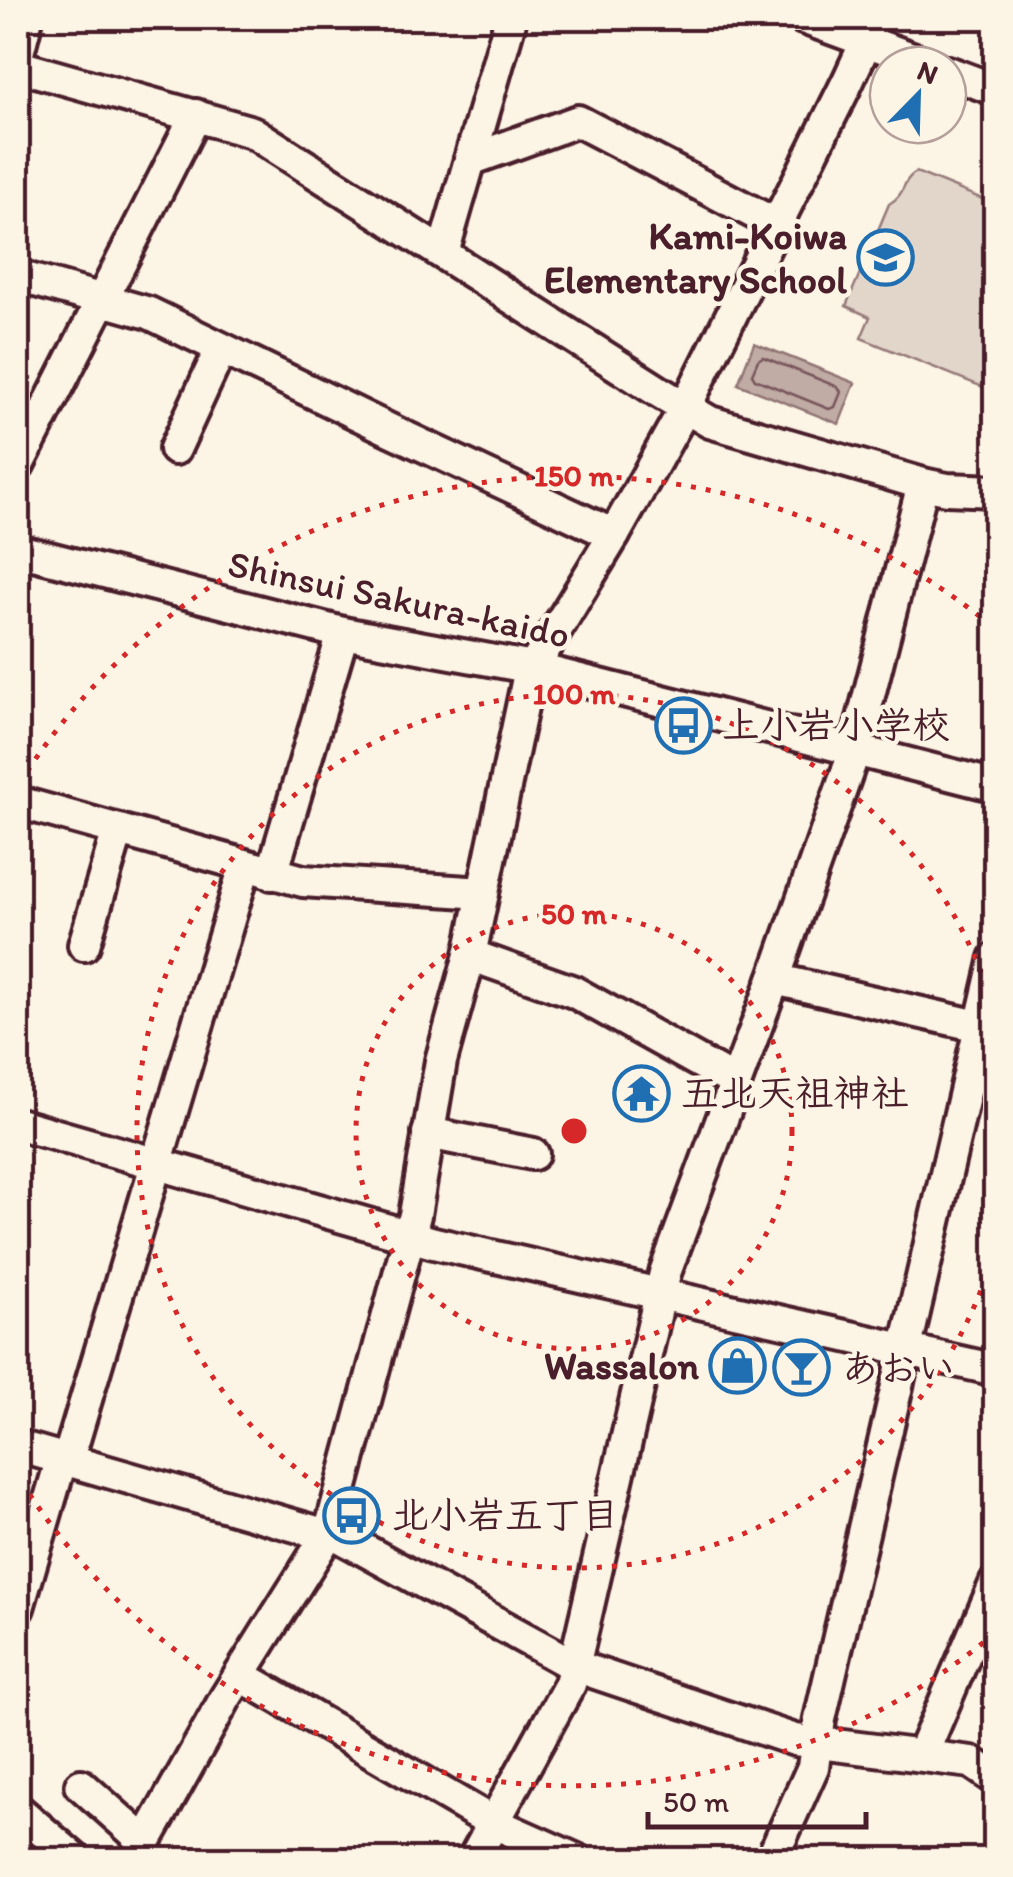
<svg xmlns="http://www.w3.org/2000/svg" width="1013" height="1877" viewBox="0 0 1013 1877" font-family="Itim,'Klee One',sans-serif">
	<style>
		.green { fill: #e2d5ca; stroke: #967a7a; stroke-width: 2.5 }
		.water { fill: #c0aca5; stroke: #917474; stroke-width: 2.5 }
		.lines { fill: none; stroke-linecap: round; stroke-linejoin: round }
		.shore { stroke: #79575c; stroke-width: 2.5 }
		.minor-casing { stroke: #4a1f2b; stroke-width: 38 }
		.minor { stroke: #fcf5e5; stroke-width: 30 }
		.rail-casing { stroke: #4a1f2b; stroke-width: 11 }
		.rail { stroke: #fcf5e5; stroke-width: 8; stroke-dasharray: 22; stroke-linecap: butt }
		.ring { fill: none; stroke: #d62828; stroke-width: 5; stroke-dasharray: 5 10 }
		.labels { text-anchor: middle; dominant-baseline: central; stroke-width: 9; stroke-linejoin: round; paint-order: stroke }
		.poi-label { font-size: 38px; font-weight: bold; fill: #4a1f2b; stroke: #fcf5e5; text-anchor: start }
		.street-label { font-size: 38px; fill: #4a1f2b; stroke: #fcf5e5 }
		.centre { fill: #d62828; stroke: #fcf5e5; stroke-width: 5 }
		.ring-label { font-size: 30px; text-anchor: middle; font-weight: bold; fill: #d62828; stroke: #fcf5e5; stroke-width: 9; stroke-linejoin: round; paint-order: stroke }
	</style>
	<rect width="100%" height="100%" fill="#fcf5e5"/>
	<filter id="ink" filterUnits="userSpaceOnUse"><feTurbulence type="fractalNoise" baseFrequency=".01" numOctaves="2"/><feDisplacementMap in="SourceGraphic" scale="20" xChannelSelector="R" yChannelSelector="G"/><feConvolveMatrix kernelMatrix="1 2 1 2 8 2 1 2 1" color-interpolation-filters="sRGB"/></filter>
	<g filter="url(#ink)">
		<!-- green -->
		<path class="green" d="M916,172L995,204V392L861,338L870,317L846,306L889,204C907,194 900,182 916,172Z"/>
		<!-- water -->
		<path class="water" d="M754,343L855,383L839,424L738,384Z"/>
		<g class="lines">
			<!-- shore -->
			<path class="shore" d="M763,357L838,387L841,392L835,407L829,409L755,379L752,374L758,360Z"/>
			<defs>
				<g id="minor">
					<path d="M803,18L931,65"/>
					<path d="M18,53L27,18"/>
					<path d="M18,66L252,132L661,393L710,422L923,484L947,489L996,491"/>
					<path d="M948,72L996,90"/>
					<path d="M470,160L578,121L777,225"/>
					<path d="M443,253L511,18"/>
					<path d="M18,276L149,313L388,429L614,535"/>
					<path d="M175,449L221,349"/>
					<path d="M18,465L196,115"/>
					<path d="M18,550L343,633L533,668L996,786"/>
					<path d="M18,802L303,881L483,893"/>
					<path d="M272,874L343,633"/>
					<path d="M84,945L118,830"/>
					<path d="M470,955L574,992L735,1082"/>
					<path d="M774,979L996,1030"/>
					<path d="M18,1124L434,1243L996,1370"/>
					<path d="M428,1133L533,1154"/>
					<path d="M18,1446L327,1535"/>
					<path d="M68,1460L245,866"/>
					<path d="M330,1531L575,1666L795,1740L971,1762L996,1779"/>
					<path d="M18,1608L62,1458"/>
					<path d="M240,1675L494,1823L577,1860"/>
					<path d="M922,1755L996,1582"/>
					<path d="M81,1785L145,1842"/>
					<path d="M18,1810L76,1860"/>
					<path d="M135,1860L226,1697L330,1531L415,1215L441,1061L470,955L527,683L533,668L614,535L685,408L847,83L867,40L873,18"/>
					<path d="M473,1860L570,1684L665,1273L774,979L855,750L923,484"/>
					<path d="M771,1860L813,1767L820,1719L996,958"/>
				</g>
			</defs>
			<!-- minor casing -->
			<use href="#minor" class="minor-casing"/>
			<!-- minor -->
			<use href="#minor" class="minor"/>
			<defs>
				<path id="rail" d="M18,1847L33,1860"/>
			</defs>
			<!-- rail casing -->
			<use href="#rail" class="rail-casing"/>
			<!-- rail -->
			<use href="#rail" class="rail"/>
		</g>
	</g>
	<!-- distance rings -->
	<g class="ring">
		<circle cx="574" cy="1131" r="218"/>
		<path d="M995 1248A437 437 0 1 1 995 1014"/>
		<path d="M995 1633A655 655 0 0 1 19 1478M19 784A655 655 0 0 1 995 629"/>
	</g>
	<!-- icons -->
	<defs>
		<symbol id="school-ring" viewBox="-11 -11 22 22"><circle r="9.5" fill="#fcf5e5" stroke="#1f6fb2" stroke-width="1.5"/><path d="M0-5L7-2L0 1L-7-2ZM-4 1L0 2.5L4 1V4Q0 6-4 4Z" fill="#1f6fb2"/></symbol>
		<symbol id="bus-ring" viewBox="-11 -11 22 22"><circle r="9.5" fill="#fcf5e5" stroke="#1f6fb2" stroke-width="1.5"/><path d="M-5-6H5V4H4V6H2V4H-2V6H-4V4H-5ZM-3.5-4V0h7V-4ZM-3.5 1.2v1.5H-2V1.2ZM2 1.2v1.5H3.5V1.2Z" fill="#1f6fb2"/></symbol>
		<symbol id="temple-ring" viewBox="-11 -11 22 22"><circle r="9.5" fill="#fcf5e5" stroke="#1f6fb2" stroke-width="1.5"/><path d="M0-6L5-2H3V0L6.5 2.5H4V6H1.5V3h-3V6H-4V2.5H-6.5L-3 0V-2H-5Z" fill="#1f6fb2"/></symbol>
		<symbol id="shop-ring" viewBox="-11 -11 22 22"><circle r="9.5" fill="#fcf5e5" stroke="#1f6fb2" stroke-width="1.5"/><path d="M-5-2.5h2.3a2.7 3.5 0 0 1 5.4 0H5L5.5 6h-11ZM-1.5-2.5h3a1.5 2.3 0 0 0-3 0Z" fill="#1f6fb2"/></symbol>
		<symbol id="bar-ring" viewBox="-11 -11 22 22"><circle r="9.5" fill="#fcf5e5" stroke="#1f6fb2" stroke-width="1.5"/><path d="M-6-5H6L.8 .8V4.5H3.5V6h-7V4.5H-.8V.8Z" fill="#1f6fb2"/></symbol>
	</defs>
	<g fill-rule="evenodd">
		<use href="#school-ring" x="854" y="226" width="63" height="63"/>
		<use href="#bus-ring" x="652" y="694" width="63" height="63"/>
		<use href="#temple-ring" x="610" y="1062" width="63" height="63"/>
		<use href="#shop-ring" x="706" y="1334" width="63" height="63"/>
		<use href="#bar-ring" x="770" y="1336" width="63" height="63"/>
		<use href="#bus-ring" x="320" y="1484" width="63" height="63"/>
	</g>
	<g class="labels">
		<!-- poi labels -->
		<g class="poi-label">
			<text x="847" y="236" text-anchor="end">Kami-Koiwa<tspan x="847" dy="44">Elementary School</tspan></text>
			<text x="722" y="725">上小岩小学校</text>
			<text x="681" y="1093">五北天祖神社</text>
			<text x="699" y="1366" text-anchor="end">Wassalon</text>
			<text x="841" y="1368">あおい</text>
			<text x="391" y="1515">北小岩五丁目</text>
		</g>
		<!-- street labels -->
		<g class="street-label">
			<text transform="translate(399 599) rotate(12)">Shinsui Sakura-kaido</text>
		</g>
	</g>
	<circle cx="574" cy="1131" r="15" class="centre"/>
	<g class="ring-label">
		<text x="574" y="486">150 m</text>
		<text x="574" y="704">100 m</text>
		<text x="574" y="924">50 m</text>
	</g>
	<!-- margin -->
	<rect width="1013" height="1877" fill="none" stroke="#fcf5e5" stroke-width="60"/>
	<rect x="30" y="30" width="953" height="1817" fill="none" stroke="#4a1f2b" stroke-width="4" filter="url(#ink)"/>
	<!-- north arrow -->
	<g transform="translate(918 95) rotate(23)"><circle r="48" fill="#fcf5e5" stroke="#b59f9b" stroke-width="2.5"/>
	<path d="M0-8L18 38L0 25L-18 38Z" fill="#1f6fb2"/>
	<text y="-15" font-size="28" font-weight="bold" text-anchor="middle" fill="#4a1f2b">N</text>
	</g>
	<!-- scale -->
	<path d="M648 1812v15h218v-15" fill="none" stroke="#4a1f2b" stroke-width="5"/>
	<text x="663" y="1812" font-size="30" fill="#4a1f2b" stroke="#fcf5e5" stroke-width="8" paint-order="stroke">50 m</text>
</svg>
